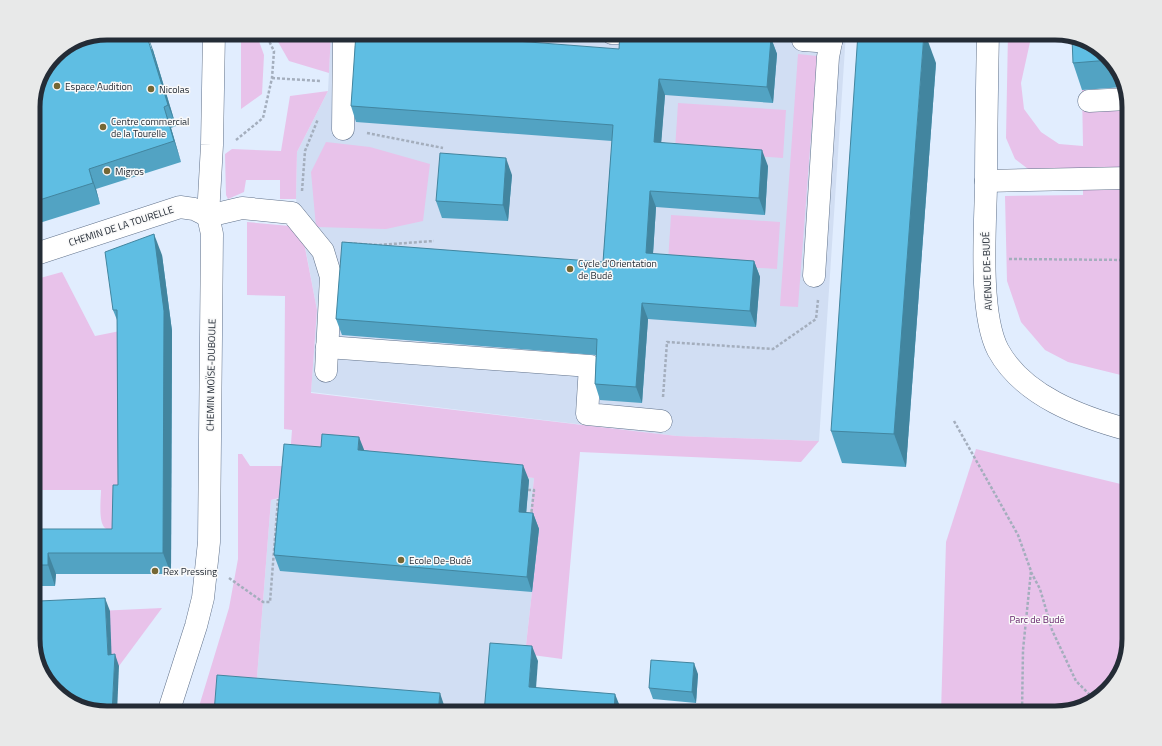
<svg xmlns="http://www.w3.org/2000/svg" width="1162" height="746" viewBox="0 0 1162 746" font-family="'Titillium Web',sans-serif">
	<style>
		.built { fill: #d1def3 }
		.green { fill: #e8c2ea }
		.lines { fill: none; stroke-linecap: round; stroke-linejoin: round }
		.minor-casing { stroke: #61728b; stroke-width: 23 }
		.path { stroke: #a4aebd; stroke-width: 2.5; stroke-dasharray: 3 2; stroke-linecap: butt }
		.minor { stroke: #fff; stroke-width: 22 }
		.wall { fill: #52a3c3 }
		.shaded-wall { fill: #42859f }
		.building { fill: #5fbee3; stroke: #42859f }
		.poi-dot { fill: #756734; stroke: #f9f9f9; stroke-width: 1.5 }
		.labels { text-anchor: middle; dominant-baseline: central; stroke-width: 3; stroke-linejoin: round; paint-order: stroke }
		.poi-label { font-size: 10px; fill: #242c36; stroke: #f9f9f9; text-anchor: start }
		.street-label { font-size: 10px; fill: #242c36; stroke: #f9f9f9 }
		.park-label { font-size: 10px; fill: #64226a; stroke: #f9f9f9 }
		.rim { fill: none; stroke: #242c36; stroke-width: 5 }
	</style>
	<rect width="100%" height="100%" fill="#e1edfe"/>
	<!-- built -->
	<g class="built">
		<path d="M331,33H846L819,441L677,436L311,392L317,310L296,199L297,152L328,91Z"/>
		<path d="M324,446L367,450L366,464L534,478L529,526L539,529L525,654L487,713H218L219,687L256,690L271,500L278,499Z"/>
	</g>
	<!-- green -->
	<g class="green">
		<path d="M241,33H256L264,55L262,94L241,109Z"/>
		<path d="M273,33H331L329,73L289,61Z"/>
		<path d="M1008,33H1032L1021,83L1024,109L1041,132L1059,144L1083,146L1082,90L1124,89L1129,106V377L1068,362L1045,350L1021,322L1007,281L1005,196L1083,195V174L1032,172L1015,159L1006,138Z"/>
		<path d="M798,54L817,56L798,307L780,306Z"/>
		<path d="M328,91L297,152L296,199H280V180H246L244,192L228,199L226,195L225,154L232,149L281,151L290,96Z"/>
		<path d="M678,103L786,110L783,158L675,150Z"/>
		<path d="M326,142L370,147L430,164L423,221L386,229L316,227L311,172Z"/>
		<path d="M671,215L780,222L777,269L668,262Z"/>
		<path d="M247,222L301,227L317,310L311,393L677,436L819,441L801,462L580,452L562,659L525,654L539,529L529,527L534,478L366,464L367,450L324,446L322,460L290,457L292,430L284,429L285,296L247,295Z"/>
		<path d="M62,272L95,336L120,331V530C116,530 108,531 105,528C98,522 101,499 101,490H33V280Z"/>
		<path d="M976,449L1129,486V640L1117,680L1092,703L1056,713H941L946,542Z"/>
		<path d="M238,454H242L250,466H289L287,496L271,500L256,690L218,713H197L229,608L238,559Z"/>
		<path d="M162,608L119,666L42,675L33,644V614Z"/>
	</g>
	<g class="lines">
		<defs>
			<g id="minor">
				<path d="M612,33H617"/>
				<path d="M988,33C987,85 986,136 986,188C985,229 979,314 998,350C1023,396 1081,417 1129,430"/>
				<path d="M803,40L831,42L833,33"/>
				<path d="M1089,101L1127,99"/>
				<path d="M343,129L344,37L377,33"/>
				<path d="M986,181L1129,178"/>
				<path d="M208,216L242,208L292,213L323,251L331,277L326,371"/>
				<path d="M33,255L180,207L194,209L208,216"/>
				<path d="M814,276L828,57L831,42"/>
				<path d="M327,347L590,366L587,414L661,421"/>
				<path d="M168,713L196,626L203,598L209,542L212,234L208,216L212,145L214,33"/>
			</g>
		</defs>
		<!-- minor casing -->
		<use href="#minor" class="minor-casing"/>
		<!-- path -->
		<g class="path">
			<path d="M272,78L320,81"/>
			<path d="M367,133L443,148"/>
			<path d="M236,140L263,118L272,78L274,51L265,33"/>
			<path d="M302,191L305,151L318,119"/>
			<path d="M344,243L378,245L434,241"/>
			<path d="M1009,259L1129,260"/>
			<path d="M663,397L667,342L773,349L816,319L818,300"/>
			<path d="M954,421L1018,535L1031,571L1023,650L1022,713"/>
			<path d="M528,490H534L531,516"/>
			<path d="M1031,572L1040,589L1052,630L1076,681L1095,700"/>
			<path d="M229,578L263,602H270L278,499"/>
		</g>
		<!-- minor -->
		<use href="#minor" class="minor"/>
	</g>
	<!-- wall -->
	<g class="wall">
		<path d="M107,33H127L128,35L153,50L176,126L171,128L181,162L96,189L100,204L33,225V102Z"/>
		<path d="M771,38L777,54L773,103L665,95L661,142L768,166L765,215L656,207L653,254L754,261L760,277L756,327L648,319L642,403L600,400L595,384L596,355L342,335L336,319L603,262L612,141L356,122L351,106L619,49Z"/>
		<path d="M1096,45L1119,70L1124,87L1082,90L1073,63Z"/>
		<path d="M936,63L906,467L842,463L831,431Z"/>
		<path d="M512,175L508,221L442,218L436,201Z"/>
		<path d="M162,255L172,331L171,574H56L55,586H33V529H112L118,485L117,320L113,310Z"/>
		<path d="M364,450L529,480L526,513H533L539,529L532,592L280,571L274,555Z"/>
		<path d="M698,674L696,703L653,699L649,688Z"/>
	</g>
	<!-- shaded-wall -->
	<g class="shaded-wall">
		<path d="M147,33L153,50L176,126L168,105Z"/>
		<path d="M924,33H925L936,63L906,467L894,434Z"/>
		<path d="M771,38L777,54L773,103L767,87Z"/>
		<path d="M659,79L665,95L660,158L654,142Z"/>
		<path d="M164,107L171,128L181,162L174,141Z"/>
		<path d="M762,150L768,166L765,215L759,198Z"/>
		<path d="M506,158L512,175L508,221L503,205Z"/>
		<path d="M89,169L96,189L100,204L93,183Z"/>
		<path d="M650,191L656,207L652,269L646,253Z"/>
		<path d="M154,234L162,255L172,331L171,574L163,553Z"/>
		<path d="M754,261L760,277L756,327L750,311Z"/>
		<path d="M642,303L648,319L642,403L636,387Z"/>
		<path d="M359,437L365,452L358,450Z"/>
		<path d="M523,465L529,480L525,527L519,512Z"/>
		<path d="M533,513L539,529L532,592L527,577Z"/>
		<path d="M48,553L56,574L55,586L48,565Z"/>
		<path d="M105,598L110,611L112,667L108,655Z"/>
		<path d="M532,646L538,661L535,702L529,687Z"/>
		<path d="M115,654L119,666L117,713H112Z"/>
		<path d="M694,663L698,674L696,703L692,692Z"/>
		<path d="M440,693L445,708V713H438Z"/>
		<path d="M615,694L621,709L620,713H614Z"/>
	</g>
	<!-- building -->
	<g class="building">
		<path d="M107,33H127L128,35L134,33H146L168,105L164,107L174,141L89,169L93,183L33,202V102L55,54L79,39Z"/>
		<path d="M356,33H413L619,49L620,33H708L771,38L767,87L659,79L654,142L762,150L759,198L650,191L646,253L754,261L750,311L642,303L636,387L595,384L597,339L336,319L342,242L603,262L613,125L351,106Z"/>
		<path d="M858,33H924L894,434L831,431Z"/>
		<path d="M1072,38L1096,45L1110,60L1073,63Z"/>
		<path d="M440,153L506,158L503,205L436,201Z"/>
		<path d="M154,234L164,311L163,553H48V565H33V529H112L113,485H118L117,310H113L105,252Z"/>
		<path d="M322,434L359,437L358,450L523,465L519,512L533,513L527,577L274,555L284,444L321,447Z"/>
		<path d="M105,598L108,655L115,654L112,713H107L66,701L43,676L39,663L41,662L39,601Z"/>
		<path d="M490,643L532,646L529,687L615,694L614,713H484Z"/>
		<path d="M651,660L694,663L692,692L649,688Z"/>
		<path d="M217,675L440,693L438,713H214Z"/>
	</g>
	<!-- markers -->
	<g class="poi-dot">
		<circle cx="57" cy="86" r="4"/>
		<circle cx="151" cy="89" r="4"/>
		<circle cx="103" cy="127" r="4"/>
		<circle cx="107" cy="171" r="4"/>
		<circle cx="570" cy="269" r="4"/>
		<circle cx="401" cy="560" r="4"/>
		<circle cx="155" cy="571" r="4"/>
	</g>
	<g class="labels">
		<!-- poi labels -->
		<g class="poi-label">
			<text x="65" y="86">Espace Audition</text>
			<text x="159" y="89">Nicolas</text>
			<text x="111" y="121">Centre commercial<tspan x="111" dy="12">de la Tourelle</tspan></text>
			<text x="115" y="171">Migros</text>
			<text x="578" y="263">Cycle d'Orientation<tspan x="578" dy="12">de Budé</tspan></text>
			<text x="409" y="560">Ecole De-Budé</text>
			<text x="163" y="571">Rex Pressing</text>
		</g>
		<!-- street labels -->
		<g class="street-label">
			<text transform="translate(121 226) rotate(-18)">CHEMIN DE LA TOURELLE</text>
			<text transform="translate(987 271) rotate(-92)">AVENUE DE-BUDÉ</text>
			<text transform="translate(211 375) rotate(-89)">CHEMIN MOÏSE-DUBOULE</text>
		</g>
		<!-- park labels -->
		<g class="park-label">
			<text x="1037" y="619">Parc de Budé</text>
		</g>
	</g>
	<!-- crop -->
	<path d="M0 0H1162V746H0ZM107 40H1055A67 67 0 0 1 1122 107V639A67 67 0 0 1 1055 706H107A67 67 0 0 1 40 639V107A67 67 0 0 1 107 40Z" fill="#e8e9e9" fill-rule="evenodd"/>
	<path class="rim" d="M107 40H1055A67 67 0 0 1 1122 107V639A67 67 0 0 1 1055 706H107A67 67 0 0 1 40 639V107A67 67 0 0 1 107 40Z"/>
</svg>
